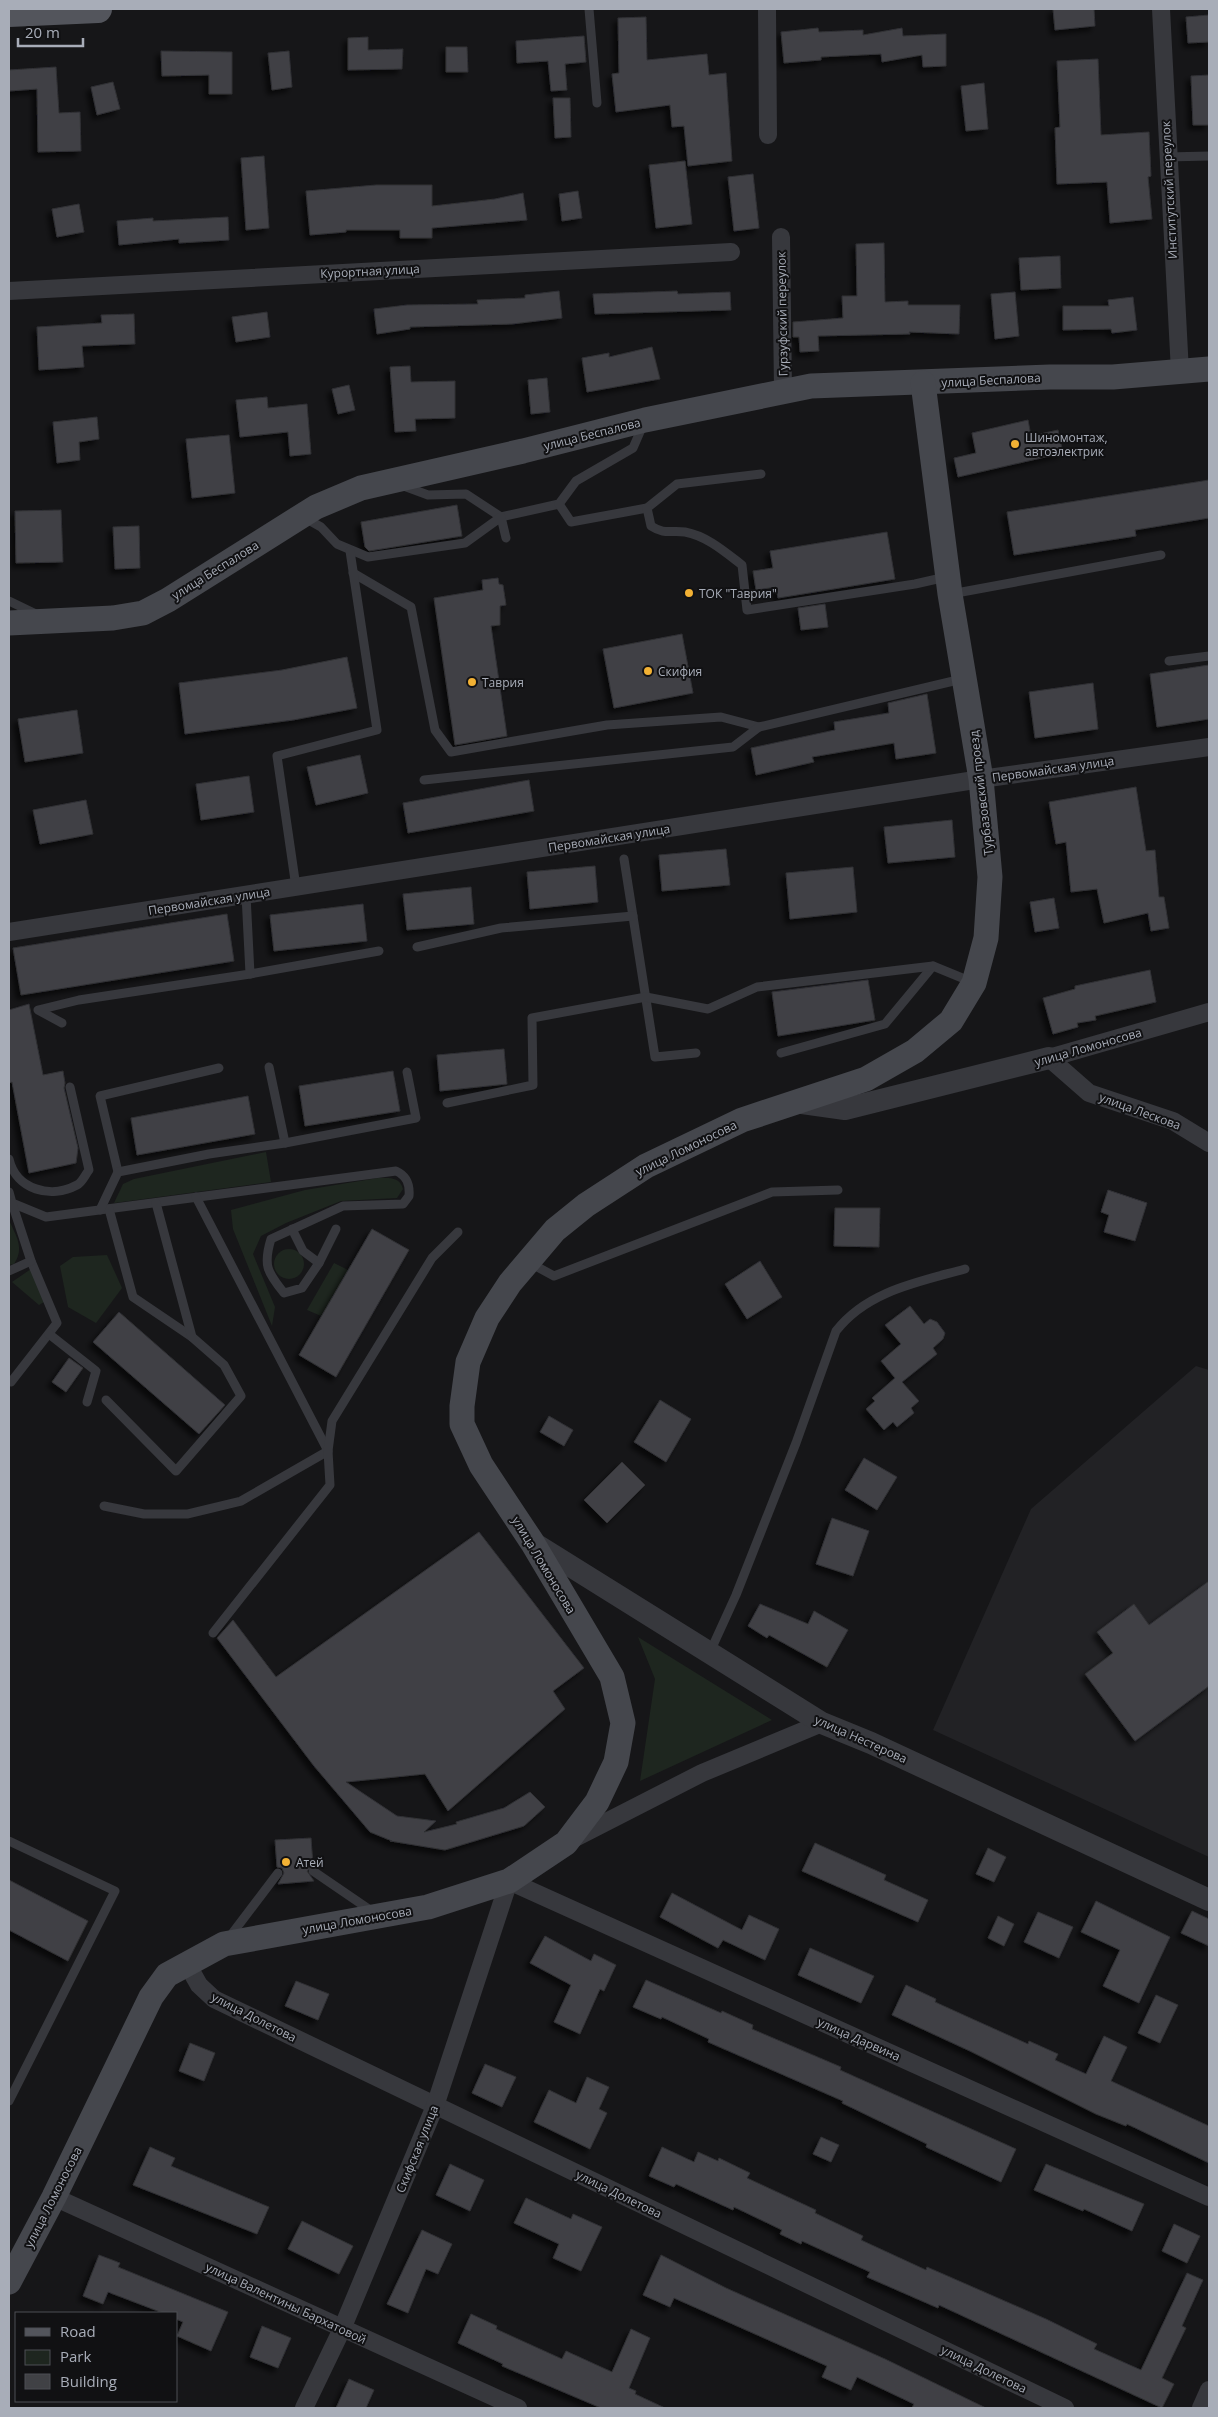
<svg xmlns="http://www.w3.org/2000/svg" width="1218" height="2417" viewBox="0 0 1218 2417" font-family="'Open Sans',sans-serif">
	<style>
		.built { fill: #222225 }
		.green { fill: #1e261f }
		.building { fill: #404145; stroke: #303034; filter: url(#shadow) }
		.lines { fill: none; stroke-linecap: round; stroke-linejoin: round }
		.service { stroke: #37383d; stroke-width: 9 }
		.minor { stroke: #37383d; stroke-width: 18 }
		.tertiary { stroke: #37383d; stroke-width: 22 }
		.secondary { stroke: #45474d; stroke-width: 25 }
		.primary { stroke: #53555c; stroke-width: 28 }
		.poi-dot { fill: #f2b134; stroke: #111113; stroke-width: 2 }
		.labels { text-anchor: middle; dominant-baseline: central; stroke-width: 4; stroke-linejoin: round; paint-order: stroke }
		.street-label { font-size: 12px; fill: #a8adb8; stroke: #111113 }
		.poi-label { font-size: 12px; fill: #a8adb8; stroke: #111113; text-anchor: start }
	</style>
	<defs>
		<filter id="shadow"><feDropShadow dx="-4.5" dy="4.5" stdDeviation="2.5" flood-color="#0009"/></filter>
	</defs>
	<rect width="100%" height="100%" fill="#161618"/>
	<!-- built -->
	<path class="built" d="M1196,1366L1209,1370V1857L933,1730L1031,1509Z"/>
	<!-- green -->
	<g class="green">
		<path d="M266,1152L271,1182L114,1203L123,1184L134,1179Z"/>
		<path d="M378,1178C388,1178 400,1176 403,1189L397,1198L341,1201L286,1223L261,1236L253,1254L275,1307L272,1326L233,1229L231,1210L305,1190Z"/>
		<path d="M9,1220C16,1236 25,1248 14,1264L9,1265Z"/>
		<circle cx="289" cy="1264" r="15"/>
		<path d="M107,1255L122,1288L96,1323L68,1307L60,1266L73,1257Z"/>
		<path d="M334,1263L348,1270L321,1316L307,1310Z"/>
		<path d="M31,1269L44,1302L39,1305L12,1282Z"/>
		<path d="M638,1637L772,1720L640,1781L655,1679Z"/>
	</g>
	<!-- building -->
	<g class="building">
		<path d="M1053,9H1094L1095,26L1055,30Z"/>
		<path d="M1209,15V42L1188,43L1186,17Z"/>
		<path d="M646,17L647,60L707,54L709,75L726,73L732,161L688,166L684,126L672,127L670,105L616,112L612,74L619,73L618,18Z"/>
		<path d="M818,28L819,32L863,30V35L902,28L903,36L946,34V66L923,67L922,55L882,62L881,54L821,57V60L784,63L781,32Z"/>
		<path d="M584,36L586,62L565,64L567,90L551,91L548,61L517,63L516,41Z"/>
		<path d="M368,37V50L403,49L402,69L348,70V38Z"/>
		<path d="M446,47H467L468,72H446Z"/>
		<path d="M161,51L232,52V94H209V75L162,76Z"/>
		<path d="M289,51L292,87L272,90L268,53Z"/>
		<path d="M1098,59L1101,135L1149,132L1151,176L1148,177L1152,219L1110,223L1107,182L1057,184L1055,128L1060,127L1057,61Z"/>
		<path d="M56,67L59,113L80,112L81,151L38,152L37,89L9,91V70Z"/>
		<path d="M1209,75V125H1193L1191,76Z"/>
		<path d="M113,82L120,109L97,115L91,87Z"/>
		<path d="M984,83L988,129L966,131L961,86Z"/>
		<path d="M553,98H570L571,137L555,138Z"/>
		<path d="M264,156L269,228L246,230L241,158Z"/>
		<path d="M685,161L692,224L656,228L649,165Z"/>
		<path d="M753,174L759,228L734,231L728,177Z"/>
		<path d="M376,185H432V206L495,199L523,193L527,220L432,228V238H400V230H346V232L310,235L306,191Z"/>
		<path d="M578,191L582,218L562,221L559,194Z"/>
		<path d="M79,204L84,232L57,237L52,209Z"/>
		<path d="M228,217L229,240L179,243V239L119,245L117,221L153,218V221Z"/>
		<path d="M884,243L885,302L908,301V305H960L959,334L909,332L910,334L818,336L819,351L800,352L799,337H793V322L843,318L842,296H857L856,244Z"/>
		<path d="M1060,256L1061,288L1021,290L1019,258Z"/>
		<path d="M559,291L562,318L512,324L410,327V329L377,334L374,309L407,305L478,304L477,300L525,298V295Z"/>
		<path d="M677,291L678,294L730,292L731,310L595,314L593,294Z"/>
		<path d="M1015,292L1019,336L995,339L991,294Z"/>
		<path d="M1133,297L1137,330L1112,333L1111,329L1063,330V306H1109L1108,300Z"/>
		<path d="M267,312L270,337L236,342L232,317Z"/>
		<path d="M134,314L135,344L82,346L84,367L39,370L37,327L102,323L101,315Z"/>
		<path d="M652,347L660,379L587,392L582,358L609,353V357Z"/>
		<path d="M410,366L411,382L455,381V418L415,419L416,431L395,432L390,367Z"/>
		<path d="M547,378L550,412L531,414L528,380Z"/>
		<path d="M349,385L355,410L338,414L332,389Z"/>
		<path d="M267,397L268,408L307,404L311,454L290,456L288,432L240,437L236,400Z"/>
		<path d="M97,417L99,439L79,442L80,460L57,463L53,422Z"/>
		<path d="M1028,420L1031,436L1058,430L1063,453L958,477L954,458L976,453L972,433Z"/>
		<path d="M229,435L235,493L192,498L186,439Z"/>
		<path d="M1209,480V518L1135,530L1136,536L1014,555L1007,512Z"/>
		<path d="M457,505L462,536L369,551L365,547L361,522Z"/>
		<path d="M61,510L63,562L16,563L15,511Z"/>
		<path d="M139,526L140,568L115,569L113,527Z"/>
		<path d="M887,532L895,579L778,598L776,587L756,590L753,571L773,568L770,551Z"/>
		<path d="M498,578L499,584L503,585L506,605L500,606V625L491,626L507,736L455,745L434,598L483,590L482,580Z"/>
		<path d="M825,604L828,627L801,630L798,608Z"/>
		<path d="M682,634L693,693L614,708L603,649Z"/>
		<path d="M347,657L357,708L293,720L185,734L179,683L282,670Z"/>
		<path d="M1209,665V719L1157,727L1150,674Z"/>
		<path d="M1093,683L1098,729L1035,738L1029,692Z"/>
		<path d="M927,694L936,753L896,759L894,743L812,757L814,762L756,775L751,748L835,730L834,722L889,713L888,703Z"/>
		<path d="M77,710L83,753L25,762L18,719Z"/>
		<path d="M360,755L368,793L316,805L307,767Z"/>
		<path d="M249,776L254,812L201,820L196,784Z"/>
		<path d="M529,780L534,811L408,833L403,803Z"/>
		<path d="M1136,787L1146,851L1155,850L1159,897H1164L1169,928L1151,931L1148,913L1104,923L1097,889L1071,892L1066,842L1056,844L1049,802Z"/>
		<path d="M86,800L93,834L40,844L33,810Z"/>
		<path d="M952,820L955,857L888,863L884,827Z"/>
		<path d="M726,849L730,885L662,891L659,855Z"/>
		<path d="M595,866L598,902L530,909L527,872Z"/>
		<path d="M853,867L857,912L790,919L786,873Z"/>
		<path d="M471,887L474,924L407,930L403,894Z"/>
		<path d="M1054,898L1059,928L1035,932L1030,902Z"/>
		<path d="M363,904L367,941L274,951L270,915Z"/>
		<path d="M227,914L234,961L21,995L13,948Z"/>
		<path d="M1150,970L1156,1002L1095,1016L1096,1020L1077,1023L1078,1027L1053,1034L1043,998L1075,989V986Z"/>
		<path d="M868,980L875,1020L778,1036L772,992Z"/>
		<path d="M29,1004L43,1075L63,1071L65,1083L64,1088L78,1148L76,1163L29,1173L12,1082L9,1083V1010Z"/>
		<path d="M504,1049L507,1084L440,1091L437,1055Z"/>
		<path d="M393,1071L400,1111L305,1126L299,1086Z"/>
		<path d="M248,1096L255,1134L137,1155L131,1118Z"/>
		<path d="M1108,1190L1147,1203L1135,1241L1104,1232L1109,1215L1101,1212Z"/>
		<path d="M835,1208H880L879,1247L834,1246Z"/>
		<path d="M372,1229L409,1250L336,1377L299,1355Z"/>
		<path d="M760,1261L782,1297L747,1319L725,1284Z"/>
		<path d="M910,1306L924,1324L930,1319L937,1322L945,1333L943,1339L933,1348L937,1354L902,1382L919,1401L911,1408L914,1413L897,1427L893,1422L884,1430L866,1409L875,1401L872,1398L895,1378L881,1361L901,1344L885,1325Z"/>
		<path d="M119,1312L225,1405L199,1434L93,1342Z"/>
		<path d="M69,1358L83,1368L66,1392L52,1382Z"/>
		<path d="M660,1400L691,1419L666,1462L634,1442Z"/>
		<path d="M549,1416L573,1430L564,1446L540,1432Z"/>
		<path d="M864,1458L897,1477L877,1510L845,1490Z"/>
		<path d="M622,1462L645,1485L607,1523L584,1500Z"/>
		<path d="M832,1518L869,1531L853,1576L816,1564Z"/>
		<path d="M479,1532L584,1668L553,1691L565,1709L448,1811L425,1774L346,1782L397,1816L436,1821L424,1832L457,1824L456,1822L504,1808L530,1792L545,1807L524,1826L445,1850L390,1841H392L370,1832L314,1766L217,1638L233,1620L276,1677Z"/>
		<path d="M1209,1581V1686L1135,1741L1085,1674L1113,1653L1097,1632L1134,1604L1149,1625Z"/>
		<path d="M760,1604L808,1624L814,1611L848,1630L827,1667L769,1635L767,1638L748,1626Z"/>
		<path d="M311,1838L313,1865L307,1871L314,1881L278,1884L284,1873L282,1868L277,1867L275,1840Z"/>
		<path d="M815,1843L886,1875L884,1880L928,1900L918,1922L802,1871Z"/>
		<path d="M988,1848L1006,1857L994,1882L976,1874Z"/>
		<path d="M9,1880L88,1921L68,1961L9,1930Z"/>
		<path d="M672,1893L742,1930L749,1915L779,1929L765,1960L723,1940L718,1948L660,1917Z"/>
		<path d="M1096,1901L1170,1937L1139,2003L1103,1986L1120,1950L1081,1932Z"/>
		<path d="M1192,1911L1209,1919V1946L1181,1933Z"/>
		<path d="M1038,1912L1073,1927L1059,1958L1024,1942Z"/>
		<path d="M998,1916L1014,1924L1004,1946L988,1938Z"/>
		<path d="M545,1936L591,1961L594,1954L616,1965L604,1991L600,1989L580,2034L554,2022L571,1985L530,1963Z"/>
		<path d="M810,1948L874,1976L861,2003L798,1975Z"/>
		<path d="M646,1980L721,2013L722,2011L753,2025L752,2029L841,2067L840,2070L1016,2149L1001,2182L926,2147L927,2144L842,2103L843,2101L708,2042L709,2039L662,2017L661,2019L633,2007Z"/>
		<path d="M296,1981L329,1994L318,2020L285,2006Z"/>
		<path d="M906,1985L936,1999L935,2002L968,2017L1028,2044L1029,2041L1058,2054L1055,2060L1086,2074L1104,2036L1127,2047L1111,2081L1209,2126V2163L1127,2124L1126,2126L1096,2114L972,2052L892,2015Z"/>
		<path d="M1156,1995L1178,2005L1160,2043L1138,2033Z"/>
		<path d="M190,2043L215,2053L204,2081L179,2071Z"/>
		<path d="M485,2064L516,2077L502,2107L472,2093Z"/>
		<path d="M587,2077L609,2087L599,2109L607,2113L590,2149L534,2122L549,2090L576,2103Z"/>
		<path d="M821,2137L839,2145L831,2162L813,2154Z"/>
		<path d="M150,2147L175,2158L171,2166L269,2207L257,2234L133,2185Z"/>
		<path d="M662,2147L694,2162L698,2152L718,2161L719,2158L750,2173L747,2178L816,2210L815,2213L863,2236L861,2240L926,2270L927,2267L1046,2319L1097,2344L1094,2349L1141,2370L1187,2273L1203,2280L1182,2326L1186,2328L1162,2378L1174,2384L1162,2408L939,2305L938,2308L867,2277L870,2272L802,2241L801,2244L780,2234L782,2230L734,2207L733,2210L676,2184L674,2187L649,2176Z"/>
		<path d="M450,2164L484,2180L470,2211L436,2195Z"/>
		<path d="M1046,2164L1144,2204L1132,2231L1084,2209L1083,2211L1034,2190Z"/>
		<path d="M526,2198L571,2219L573,2214L602,2227L581,2271L553,2258L559,2244L514,2223Z"/>
		<path d="M302,2221L353,2246L339,2274L288,2249Z"/>
		<path d="M1174,2224L1200,2236L1187,2263L1162,2251Z"/>
		<path d="M422,2230L452,2244L438,2274L426,2269L408,2313L387,2304Z"/>
		<path d="M99,2255L120,2263L118,2267L228,2312L211,2351L177,2336L183,2322L176,2319V2313H163L108,2292L103,2304L83,2296Z"/>
		<path d="M661,2255L726,2288L885,2359L986,2408H912L914,2404L857,2377L851,2390L822,2377L827,2366L674,2298L670,2307L643,2295Z"/>
		<path d="M471,2314L497,2326L496,2329L562,2359L566,2351L612,2372L631,2329L650,2338L629,2388L636,2391L635,2394L665,2408H601L502,2366L503,2364L458,2343Z"/>
		<path d="M262,2326L291,2338L278,2368L250,2357Z"/>
		<path d="M349,2379L374,2390L366,2408H336Z"/>
	</g>
	<g class="lines">
		<!-- service -->
		<g class="service">
			<path d="M589,9L597,103"/>
			<path d="M1167,157L1209,156"/>
			<path d="M401,485L428,495L466,494L501,517L559,504L576,481L633,448L643,425"/>
			<path d="M559,504L571,522L647,508L677,484L761,474"/>
			<path d="M647,508L651,526C665,535 670,530 685,532C707,536 725,552 742,565L747,610L915,584L946,577"/>
			<path d="M305,518L321,527L337,544L368,557L465,543L501,517L506,538"/>
			<path d="M353,573L411,607L435,730L451,752L607,725L721,717L759,727"/>
			<path d="M951,594L1161,555"/>
			<path d="M9,601L36,614"/>
			<path d="M1169,661L1209,656"/>
			<path d="M424,780L733,747L759,727L962,679"/>
			<path d="M624,859L655,1057L696,1053"/>
			<path d="M296,887L277,756L377,730L350,551"/>
			<path d="M417,947L501,928L633,916"/>
			<path d="M250,974L379,951"/>
			<path d="M62,1023L38,1010L79,1000L250,974L246,895"/>
			<path d="M781,1053L885,1024L933,966"/>
			<path d="M269,1067L285,1143"/>
			<path d="M447,1103L533,1085L532,1018L646,997L708,1009L757,987L933,966L972,982"/>
			<path d="M9,1159C16,1190 51,1199 77,1185C82,1183 85,1175 89,1170L70,1087"/>
			<path d="M118,1172L100,1096L219,1068"/>
			<path d="M9,1192L12,1203L46,1217L396,1171C407,1176 410,1184 409,1196L403,1204L343,1206L271,1239C263,1265 267,1272 284,1293L302,1288L319,1263L303,1251L292,1229"/>
			<path d="M9,1203H12L31,1261L57,1323L11,1382L9,1380"/>
			<path d="M109,1209L133,1297L192,1337"/>
			<path d="M100,1210L118,1172L209,1154L285,1143L416,1118L407,1072"/>
			<path d="M319,1263L336,1229"/>
			<path d="M530,1263L554,1276L772,1192L838,1190"/>
			<path d="M9,1271L31,1261"/>
			<path d="M49,1334L96,1371L87,1402"/>
			<path d="M106,1400L176,1471L241,1396L224,1365L192,1337L156,1203"/>
			<path d="M104,1506L144,1514H187L241,1501L328,1451L196,1197"/>
			<path d="M213,1633L330,1485L328,1451L332,1421L432,1258L458,1232"/>
			<path d="M710,1652L736,1595L796,1443L836,1331C867,1291 918,1282 965,1269"/>
			<path d="M9,1841L115,1891L9,2101"/>
			<path d="M313,1871L373,1912"/>
			<path d="M228,1939L278,1873"/>
		</g>
		<!-- minor -->
		<g class="minor">
			<path d="M767,9L768,135"/>
			<path d="M1161,9L1180,372"/>
			<path d="M781,237L783,390"/>
			<path d="M9,291L731,252"/>
			<path d="M9,932L981,779L1209,747"/>
			<path d="M1049,1058L1089,1093L1173,1121L1209,1143"/>
			<path d="M1049,1058L1209,1012"/>
			<path d="M571,1840L702,1773L822,1723"/>
			<path d="M186,1962L199,1985L214,1999L1065,2408"/>
			<path d="M54,2197L518,2408"/>
			<path d="M304,2408L342,2329L435,2106L509,1881L1209,2197"/>
			<path d="M1201,2408L1209,2390"/>
		</g>
		<!-- tertiary -->
		<g class="tertiary">
			<path d="M795,1102L845,1109L1049,1058"/>
			<path d="M532,1542L822,1723L871,1743L1209,1900"/>
		</g>
		<!-- secondary -->
		<g class="secondary">
			<path d="M9,623L113,618L143,613L168,600L316,507L361,488L523,451L645,420L811,386L1050,377H1113L1209,369"/>
			<path d="M9,2282L54,2197L151,1997L167,1975L224,1944L428,1907L509,1881L566,1843L597,1802L616,1762L623,1723L612,1677L532,1542L481,1465L462,1424V1406L468,1362L487,1318L510,1283L555,1230L586,1205L646,1166L742,1120L866,1079L915,1051L951,1021L974,983L986,938L990,877L981,779L950,594L923,383"/>
		</g>
		<!-- primary -->
		<path class="primary" d="M9,13L98,9"/>
	</g>
	<!-- markers -->
	<g class="poi-dot">
		<circle cx="1015" cy="444" r="5"/>
		<circle cx="689" cy="593" r="5"/>
		<circle cx="648" cy="671" r="5"/>
		<circle cx="472" cy="682" r="5"/>
		<circle cx="286" cy="1862" r="5"/>
	</g>
	<g class="labels">
		<!-- street labels -->
		<g class="street-label">
			<text transform="translate(1169 190) rotate(-93)">Институтский переулок</text>
			<text transform="translate(370 271) rotate(-3)">Курортная улица</text>
			<text transform="translate(782 314) rotate(-91)">Гурзуфский переулок</text>
			<text transform="translate(991 380) rotate(-3)">улица Беспалова</text>
			<text transform="translate(592 434) rotate(-14)">улица Беспалова</text>
			<text transform="translate(215 570) rotate(-32)">улица Беспалова</text>
			<text transform="translate(1053 769) rotate(-8)">Первомайская улица</text>
			<text transform="translate(981 793) rotate(-97)">Турбазовский проезд</text>
			<text transform="translate(609 838) rotate(-9)">Первомайская улица</text>
			<text transform="translate(209 901) rotate(-9)">Первомайская улица</text>
			<text transform="translate(1088 1047) rotate(-16)">улица Ломоносова</text>
			<text transform="translate(1140 1111) rotate(20)">улица Лескова</text>
			<text transform="translate(686 1148) rotate(-26)">улица Ломоносова</text>
			<text transform="translate(544 1565) rotate(59)">улица Ломоносова</text>
			<text transform="translate(861 1739) rotate(24)">улица Нестерова</text>
			<text transform="translate(357 1920) rotate(-10)">улица Ломоносова</text>
			<text transform="translate(254 2017) rotate(27)">улица Долетова</text>
			<text transform="translate(859 2039) rotate(24)">улица Дарвина</text>
			<text transform="translate(417 2149) rotate(-68)">Скифская улица</text>
			<text transform="translate(619 2194) rotate(26)">улица Долетова</text>
			<text transform="translate(53 2197) rotate(-63)">улица Ломоносова</text>
			<text transform="translate(286 2303) rotate(25)">улица Валентины Бархатовой</text>
			<text transform="translate(984 2369) rotate(26)">улица Долетова</text>
		</g>
		<!-- poi labels -->
		<g class="poi-label">
			<text x="1025" y="437">Шиномонтаж,<tspan x="1025" dy="14">автоэлектрик</tspan></text>
			<text x="699" y="593">ТОК "Таврия"</text>
			<text x="658" y="671">Скифия</text>
			<text x="482" y="682">Таврия</text>
			<text x="296" y="1862">Атей</text>
		</g>
	</g>
	<!-- border -->
	<rect width="1218" height="2417" fill="none" stroke="#a8adb8" stroke-width="20"/>
	<!-- legend -->
	<rect x="15" y="2312" width="162" height="90" fill="#111113" stroke="#4d4f55"/>
	<rect x="25" y="2328" width="25" height="8" fill="#53555c" stroke="#4d4f55"/>
	<text x="60" y="2337" font-size="15" fill="#a8adb8">Road</text>
	<rect x="25" y="2350" width="25" height="15" fill="#1e261f" stroke="#4d4f55"/>
	<text x="60" y="2362" font-size="15" fill="#a8adb8">Park</text>
	<rect x="25" y="2374" width="25" height="15" fill="#404145" stroke="#4d4f55"/>
	<text x="60" y="2387" font-size="15" fill="#a8adb8">Building</text>
	<!-- scale -->
	<path d="M18 38v8h65v-8" fill="none" stroke="#a8adb8" stroke-width="2.5"/>
	<text x="25" y="38" font-size="15" fill="#a8adb8" stroke="#111113" stroke-width="4" paint-order="stroke">20 m</text>
</svg>
